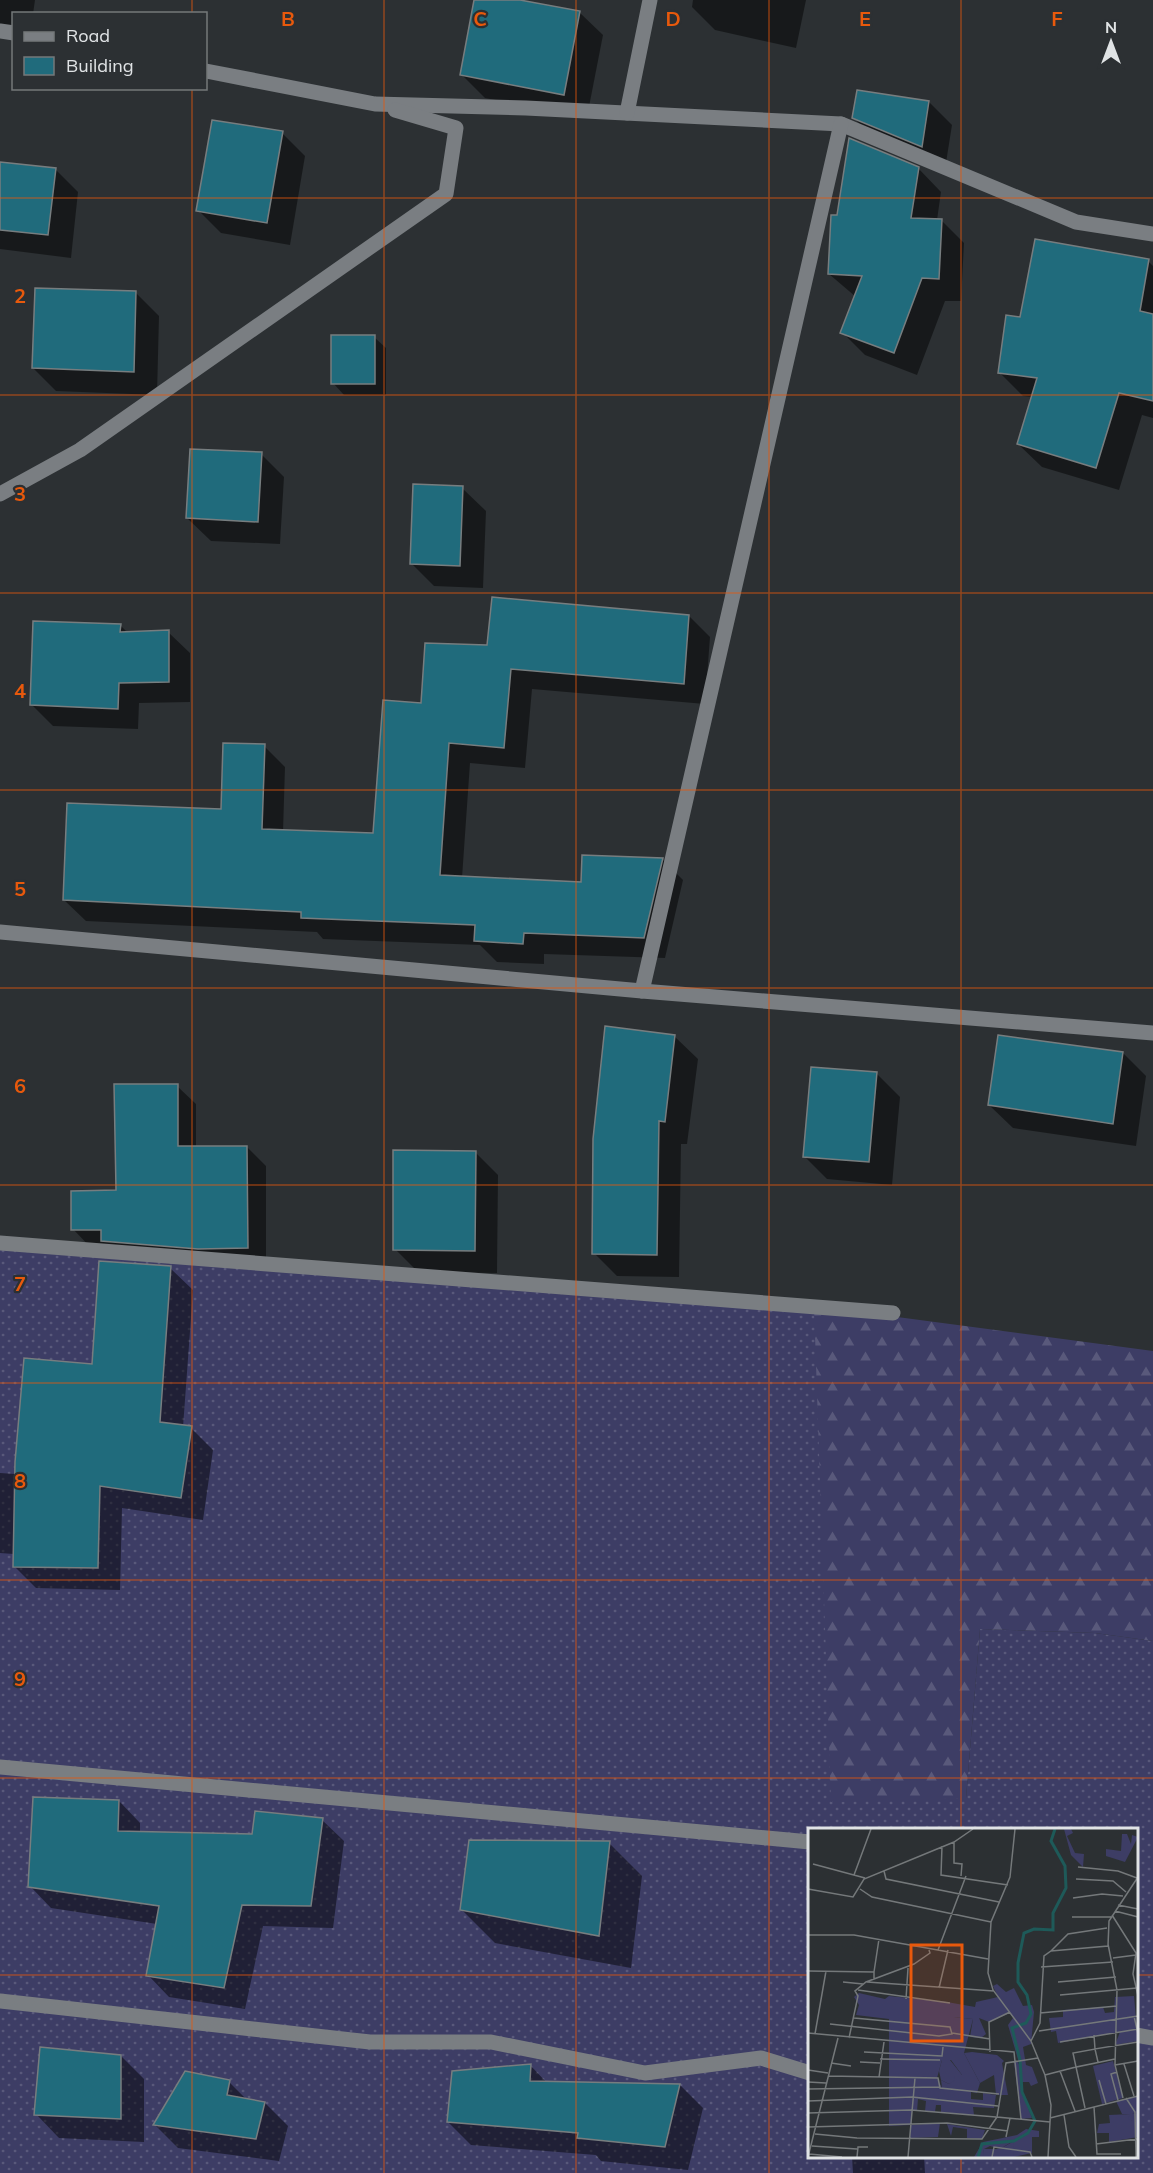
<svg xmlns="http://www.w3.org/2000/svg" width="1153" height="2173" viewBox="0 0 1153 2173" font-family="Mulish,sans-serif">
	<style>
		.grass { fill: url(#grass-dots); fill-rule: evenodd }
		.forest { fill: url(#forest-firs) }
		.shadow { fill: #0007 }
		.building { fill: #206b7c; stroke: #777d7f; stroke-width: 1.5 }
		.lines { fill: none; stroke-linecap: round; stroke-linejoin: round }
		.minor { stroke: #7a7e82; stroke-width: 15 }
		.grid { fill: none; stroke: #e8590c; stroke-width: 1.5; stroke-opacity: 0.55 }
		.inset-river { fill: none; stroke: #1e5a59; stroke-width: 3 }
		.inset-road { fill: none; stroke: #74787a; stroke-width: 1.5 }
		.view { fill: #e8590c; fill-opacity: 0.15; stroke: #e8590c; stroke-width: 3 }
		.inset-edge { fill: none; stroke: #e0e3e5; stroke-width: 3 }
		.grid-label { font-size: 20px; text-anchor: middle; font-weight: bold; fill: #e8590c; stroke: #2c3033; stroke-width: 4.5; stroke-linejoin: round; paint-order: stroke }
	</style>
	<defs>
		<pattern id="grass-dots" width="8" height="8" patternUnits="userSpaceOnUse" patternTransform="scale(1.5)"><rect width="8" height="8" fill="#3d3d65"/><path d="M2 2h.1M6 6h.1" fill="none" stroke="#59597b" stroke-width="1.8" stroke-linecap="round"/></pattern>
		<pattern id="forest-firs" width="22" height="20" patternUnits="userSpaceOnUse" patternTransform="scale(1.5)"><rect width="22" height="20" fill="#3d3d65"/><path d="M5 1l3.5 6h-7zM16 11l3.5 6h-7z" fill="#59597b"/></pattern>
	</defs>
	<rect width="100%" height="100%" fill="#2c3033"/>
	<!-- grass -->
	<path class="grass" d="M0,1243L814,1306L966,1798L980,1629L1095,1633L1153,1641V2173H0ZM810,1830H1136V2156H810Z"/>
	<!-- forest -->
	<path class="forest" d="M814,1306L1153,1351V1641L1095,1633L980,1629L966,1798L831,1802Z"/>
	<!-- shadow -->
	<g class="shadow">
		<path d="M0,0H35L33,14H14V30L0,28Z"/>
		<path d="M476,0H511L579,12L603,35L587,117L485,98L462,75Z"/>
		<path d="M693,0H806L796,48L715,30L692,7Z"/>
		<path d="M929,102L952,125L945,169L877,141L854,118Z"/>
		<path d="M282,133L305,156L290,245L221,233L198,210Z"/>
		<path d="M0,163L55,169L78,192L71,258L0,249Z"/>
		<path d="M918,168L941,192L937,220H941L964,243L961,301H945L917,375L865,355L842,332L856,297L829,274L839,216Z"/>
		<path d="M1148,261L1153,266V418L1142,415L1119,490L1042,467L1018,444L1033,397L1023,396L1000,373L1021,319Z"/>
		<path d="M136,293L159,316L157,395L56,391L33,368Z"/>
		<path d="M374,337L386,348V395H344L333,383Z"/>
		<path d="M261,454L284,477L280,544L211,541L187,518Z"/>
		<path d="M462,488L486,511L483,588L434,586L411,563Z"/>
		<path d="M689,616L710,637L705,704L532,689L525,768L470,763L462,878L583,884L662,859L683,880L665,958L544,954V964L497,962L480,945L323,939L317,932L86,921L64,900L222,811L264,746L285,767L283,832L375,835L423,704L489,646Z"/>
		<path d="M120,625L128,633L168,632L190,653V702L139,703L138,729L53,726L32,705Z"/>
		<path d="M674,1036L698,1059L687,1144H681L679,1277L617,1276L594,1253Z"/>
		<path d="M1123,1053L1146,1076L1136,1146L1013,1128L989,1105Z"/>
		<path d="M877,1074L900,1097L892,1185L827,1179L804,1156Z"/>
		<path d="M177,1086L196,1104V1147H247L266,1166V1266L91,1248L73,1229L117,1192Z"/>
		<path d="M475,1152L498,1175L497,1273L418,1272L395,1249Z"/>
		<path d="M170,1268L193,1290L183,1427L191,1428L213,1450L203,1520L122,1508L120,1590L36,1588L14,1566V1554L0,1553V1473L15,1474L93,1366Z"/>
		<path d="M119,1801L140,1823V1833L253,1835L322,1820L344,1841L333,1928L263,1926L245,2009L169,1997L148,1975L157,1924L51,1908L30,1886Z"/>
		<path d="M609,1843L642,1876L631,1968L495,1943L462,1910Z"/>
		<path d="M121,2056L144,2079V2142L59,2138L36,2114Z"/>
		<path d="M530,2065L547,2083L680,2085L703,2108L688,2170L601,2161L596,2155L471,2145L448,2122Z"/>
		<path d="M229,2082L247,2100L265,2103L288,2126L279,2161L178,2148L155,2125Z"/>
		<path d="M852,2156H924L925,2173H853Z"/>
	</g>
	<!-- building -->
	<g class="building">
		<path d="M474,0H520L580,11L564,95L460,75Z"/>
		<path d="M857,90L929,101L922,147L852,118Z"/>
		<path d="M212,120L283,131L267,223L196,211Z"/>
		<path d="M849,138L919,167L911,218L942,219L939,279L922,278L894,353L840,333L862,276L828,274L831,215H837Z"/>
		<path d="M0,162L56,168L48,235L0,230Z"/>
		<path d="M1035,239L1149,259L1140,311L1153,314V401L1119,393L1096,468L1017,444L1037,378L998,373L1006,315L1020,317Z"/>
		<path d="M35,288L136,291L134,372L32,368Z"/>
		<rect x="331" y="335" width="44" height="49"/>
		<path d="M190,449L262,452L258,522L186,518Z"/>
		<path d="M413,484L463,486L460,566L410,564Z"/>
		<path d="M492,597L689,615L684,684L511,669L504,748L449,743L440,875L581,882L582,855L663,858L644,938L524,933L523,944L474,941L475,925L301,918V912L63,900L67,803L221,809L223,743L265,744L262,829L373,833L383,700L421,703L425,643L487,645Z"/>
		<path d="M33,621L121,624L120,632L169,630V682L119,683L118,709L30,705Z"/>
		<path d="M605,1026L675,1035L665,1122L659,1121L657,1255L592,1254L593,1139Z"/>
		<path d="M998,1035L1123,1052L1113,1124L988,1105Z"/>
		<path d="M811,1067L877,1072L869,1162L803,1157Z"/>
		<path d="M114,1084H178V1146H247L248,1248L198,1249L101,1241V1230H71V1191L116,1190Z"/>
		<path d="M393,1150L476,1151L475,1251L393,1250Z"/>
		<path d="M99,1261L171,1266L160,1422L192,1426L181,1498L100,1486L98,1568L13,1567L15,1462L24,1358L92,1364Z"/>
		<path d="M33,1797L119,1800L118,1831L252,1834L255,1811L323,1818L311,1906L242,1905L224,1988L146,1976L159,1906L28,1887Z"/>
		<path d="M469,1840L610,1841L599,1936L460,1910Z"/>
		<path d="M40,2047L121,2055V2119L34,2115Z"/>
		<path d="M531,2064L530,2081L680,2084L665,2147L577,2138L578,2133L447,2122L452,2071Z"/>
		<path d="M185,2071L230,2080L227,2095L265,2102L256,2139L153,2125Z"/>
	</g>
	<g class="lines">
		<!-- minor -->
		<g class="minor">
			<path d="M0,31L14,33"/>
			<path d="M206,71L375,104L526,108L841,124L1076,222L1153,234"/>
			<path d="M627,113L650,0"/>
			<path d="M0,494L80,450L446,194L456,128L395,110"/>
			<path d="M0,932L642,991L1153,1033"/>
			<path d="M642,991L841,124"/>
			<path d="M0,1243L893,1313"/>
			<path d="M0,1767L810,1842"/>
			<path d="M0,2001L370,2042H491L645,2073L761,2058L810,2073"/>
			<path d="M1136,2035L1153,2038"/>
		</g>
	</g>
	<!-- grid -->
	<path class="grid" d="M192,0V14M384,0V2173M576,0V2173M769,0V2173M961,0V1830M192,88V2173M0,198H1153M0,395H1153M0,593H1153M0,790H1153M0,988H1153M0,1185H1153M0,1383H1153M0,1580H1153M0,1778H1153M0,1975H810M1136,1975H1153M961,2156V2173"/>
	<!-- overview -->
	<g transform="translate(808 1828)">
		<rect width="330" height="330" fill="#2c3033"/>
		<path d="M51,165L77,171L81,168L139,174L146,189L165,191L156,225L172,255L169,265L163,264V271L175,272V265L188,267L186,280L165,279L166,287L133,284V277H128L127,284L117,283L118,273L110,271L109,283L104,282L103,297L132,295L130,309L102,310L103,297L81,298V191L48,187L51,177L46,169ZM134,232H143L154,247H146L141,256L133,252L134,260L129,250ZM326,168L330,213L307,217L312,204L250,215L248,203L243,204L241,190L255,189V182L295,179L297,185L306,184L307,169ZM305,233L315,270L294,276L285,238ZM206,234H210L214,245V264L224,290L213,291ZM330,285V309L301,314V305H289L291,296L302,295L301,287L323,286L324,293V286ZM206,313V329H174L176,321H192Z" fill="#3d3d65" fill-rule="evenodd"/>
		<path d="M256,1H263L265,5L259,8L267,25L276,26L275,39L263,27ZM314,6H319L323,16L324,7L330,9L317,34L298,28V21L313,23ZM189,156L198,164L206,160L215,178L224,177L226,184L223,216L215,219L218,237L224,239L230,255L223,258L221,254H213L214,245L200,197L205,190L202,185L181,194L171,190L178,206L173,210L162,209L165,191L146,189L145,196H139V174L167,179L168,174L190,169L185,158ZM164,224L189,227L196,233L194,235L200,267H188L186,247L172,255L156,225ZM134,232H142L154,247H146L147,252L141,256L133,252L131,243ZM330,268V285L324,286L325,293L320,291L322,286H314L308,273ZM139,296L177,302L174,311L159,310V301L145,299L143,308ZM218,301L231,303V309H224V325L206,329L205,313L192,321L182,318L176,321L175,329H166L175,314L209,307Z" fill="#3d3d65"/>
		<path class="inset-river" d="M170,329L174,316L206,313L220,305L227,293L214,264L212,232L204,200L218,195L223,186L219,167L210,154V135L216,105L226,101L245,102V85L258,60L257,38L243,13L247,1"/>
		<path class="inset-road" d="M207,1L202,49L183,94L180,145L185,162L223,213L237,247L243,277L240,329M146,14V35L154,36L153,48M134,18L133,47L200,57M5,36L57,50M270,39L310,43L329,50M76,43L78,51L191,74M46,47L63,1M268,51L305,53L318,64M0,61L45,69L56,51L146,14L165,1M52,61L64,69L183,94M265,70L294,66L315,68M310,77L330,81M307,83L330,89M304,87L328,125L325,146L330,168M264,89H303M0,107H46L180,131M300,116L309,162L307,237L315,270M130,122L158,48M243,123L260,106L299,100M305,130L328,127M233,139L305,134M0,143L66,144V151M66,144L71,111M35,154L55,156M59,154L186,163M250,154L308,149M131,160L140,122M50,162L142,175M252,167L329,160M98,171L100,140M232,185L309,178M326,188L330,206M22,196L131,208L144,206L142,199L46,190M231,203L330,188M0,205L206,224L213,291M144,205L182,211M7,206L18,143M286,207L287,221L330,214M41,210L50,168L47,163L58,154L106,136L122,125L121,122M223,213L232,195L236,128L243,123L300,118L301,93L330,49M252,214L330,201M56,224L134,228L135,219M182,224L181,194L202,184M230,230L198,235L189,289L242,294M72,231L132,232M52,234L72,235M290,234L287,221L265,225L268,239L307,231M23,235L43,238M316,236L326,268M307,237L330,233M0,242L20,245M252,243L267,283M309,244L303,246L310,272M237,247L268,239L277,280M20,248L130,250L132,260L191,266M71,249L76,214M291,252L298,276M0,254L18,255M0,261L132,259M318,270L327,284L328,329M0,273L104,269L190,278M286,279L289,326H313M0,285L103,282L188,289M256,287L261,319L268,329M242,290L330,268M0,299L139,295L200,303M7,306L49,310L174,311L189,289M198,309L202,290M288,316L329,311M4,318L49,321M1,326L34,329M0,329L30,210M49,329L50,319H60M100,329L107,250M184,329L186,319L222,324L224,329"/>
		<path class="view" d="M103,117H154V213H103Z"/>
		<rect width="330" height="330" class="inset-edge"/>
	</g>
	<g class="grid-label">
		<text x="288" y="26">B</text>
		<text x="480" y="26">C</text>
		<text x="673" y="26">D</text>
		<text x="865" y="26">E</text>
		<text x="1057" y="26">F</text>
		<text x="20" y="303">2</text>
		<text x="20" y="501">3</text>
		<text x="20" y="698">4</text>
		<text x="20" y="896">5</text>
		<text x="20" y="1093">6</text>
		<text x="20" y="1291">7</text>
		<text x="20" y="1488">8</text>
		<text x="20" y="1686">9</text>
	</g>
	<!-- legend -->
	<rect x="12" y="12" width="195" height="78" fill="#2c3033" stroke="#74787a" stroke-width="1.5"/>
	<rect x="24" y="32" width="30" height="9" fill="#7a7e82" stroke="#74787a" stroke-width="1.5"/>
	<text x="66" y="42" font-size="18" fill="#e0e3e5">Road</text>
	<rect x="24" y="57" width="30" height="18" fill="#206b7c" stroke="#74787a" stroke-width="1.5"/>
	<text x="66" y="72" font-size="18" fill="#e0e3e5">Building</text>
	<!-- north arrow -->
	<g transform="translate(1111 42)" stroke="#2c3033" stroke-width="4.5" paint-order="stroke">
	<path d="M0-4.5L10 22L0 15L-10 22Z" fill="#e0e3e5"/>
	<text y="-9" font-size="16" font-weight="bold" text-anchor="middle" fill="#e0e3e5">N</text>
	</g>
</svg>
